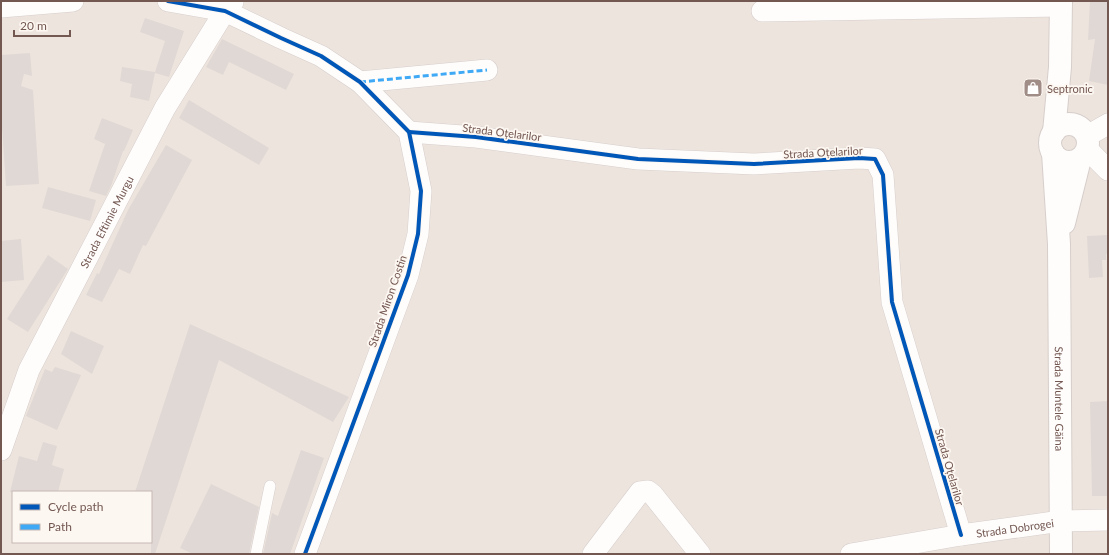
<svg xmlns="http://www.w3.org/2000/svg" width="1109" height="555" viewBox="0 0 1109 555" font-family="Lato,sans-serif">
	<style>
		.residential { fill: #eee4de; fill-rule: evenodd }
		.building { fill: #e0d8d4 }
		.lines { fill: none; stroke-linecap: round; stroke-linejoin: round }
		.lane-casing { stroke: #d6cecb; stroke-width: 12 }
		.street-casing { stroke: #d6cecb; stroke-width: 22 }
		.secondary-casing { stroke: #d6ceca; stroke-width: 24 }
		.lane { stroke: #fefdfc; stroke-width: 11 }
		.street { stroke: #fefdfc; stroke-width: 21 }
		.secondary { stroke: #fefdfc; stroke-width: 22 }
		.quiet { stroke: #3fa9f5; stroke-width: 3; stroke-dasharray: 6 3; stroke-linecap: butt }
		.cycleway-casing { stroke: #fdf7f2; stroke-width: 6 }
		.cycleway { stroke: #0057b8; stroke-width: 4 }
		.labels { text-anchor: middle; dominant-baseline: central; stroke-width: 3.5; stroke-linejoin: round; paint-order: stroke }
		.poi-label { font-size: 11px; fill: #735751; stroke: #fdf7f2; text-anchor: start }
		.street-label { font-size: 11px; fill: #735751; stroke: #fdf7f2 }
	</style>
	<rect width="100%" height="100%" fill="#f6f2ee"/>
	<!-- residential -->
	<path class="residential" d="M1,1H1108V554H1ZM13,492H151V542H13Z"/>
	<!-- building -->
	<g class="building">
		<path d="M1090,1H1108V85L1089,81L1095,39L1088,40Z"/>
		<path d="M145,18L184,31L169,77L155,73L149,101L130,97L132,84L120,81L122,67L155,72L165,41L140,32Z"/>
		<path d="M222,39L294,74L286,90L229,62L223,75L206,67Z"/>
		<path d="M30,53L32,76L24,74L21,86L33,90L39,184L6,186L1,112V55Z"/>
		<path d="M189,100L269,148L259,165L179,118Z"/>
		<path d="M102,118L133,130L124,151H123L111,186L106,196L89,191L105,144L94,139Z"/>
		<path d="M166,145L192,160L146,246L143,245L130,274L119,269L102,302L86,295L97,273L99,274L128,210Z"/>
		<path d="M48,187L96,200L90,221L42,208Z"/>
		<path d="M1108,235V253L1106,254V260H1102L1103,277L1089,278L1087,236Z"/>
		<path d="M21,239L24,280L1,282V241Z"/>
		<path d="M48,255L68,269L28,332L7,319Z"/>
		<path d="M190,324L349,397L333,422L219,360L155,554H151V492H135Z"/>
		<path d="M71,331L104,346L92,374L61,354Z"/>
		<path d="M55,367L81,375L57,430L26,416L45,369L52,372Z"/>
		<path d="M1108,401V496H1092L1090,402Z"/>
		<path d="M43,442L57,446L52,465L64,469L58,492H10L19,456L37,461Z"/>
		<path d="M301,450L324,458L290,554H263L272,513L278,516Z"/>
		<path d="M211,484L259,507L249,554H193L180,548Z"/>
	</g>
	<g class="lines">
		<defs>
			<path id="lane" d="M256,554L270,486"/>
			<g id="street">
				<path d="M168,1L225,11L281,38L321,56L360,82L409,132L421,191L418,234L408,275L305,554"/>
				<path d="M1,7L73,1"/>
				<path d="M762,11L1061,6"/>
				<path d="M360,82L487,70"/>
				<path d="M409,132L476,137L638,159L754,164L859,158L875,159L883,175L892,302L961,535"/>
				<path d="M1087,136L1108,124"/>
				<path d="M1087,149L1108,170"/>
				<path id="s1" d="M1,450L29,370L165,108L225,11L233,2"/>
				<path d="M593,554L640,492L648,491L653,495L700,554"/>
				<path id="s2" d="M851,554L961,535L1061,521L1108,520"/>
			</g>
			<g id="secondary">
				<circle cx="1069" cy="143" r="19"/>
				<path d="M1054,132L1060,67L1061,1"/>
				<path id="s3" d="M1053,153L1059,244L1061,554"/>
				<path d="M1064,223L1080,159"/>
			</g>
		</defs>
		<!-- lane casing -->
		<use href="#lane" class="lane-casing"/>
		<!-- street casing -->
		<use href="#street" class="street-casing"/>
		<!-- secondary casing -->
		<use href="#secondary" class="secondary-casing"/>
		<!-- lane -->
		<use href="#lane" class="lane"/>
		<!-- street -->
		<use href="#street" class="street"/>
		<!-- secondary -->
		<use href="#secondary" class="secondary"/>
		<!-- quiet -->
		<path class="quiet" d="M360,82L487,70"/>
		<defs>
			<g id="cycleway">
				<path d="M168,1L225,11L281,38L321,56L360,82L409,132L421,191L418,234L408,275L305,554"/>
				<path d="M409,132L476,137L638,159L754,164L859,158L875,159L883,175L892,302L961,535"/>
			</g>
		</defs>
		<!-- cycleway casing -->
		<use href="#cycleway" class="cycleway-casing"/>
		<!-- cycleway -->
		<use href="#cycleway" class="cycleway"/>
	</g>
	<!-- icons -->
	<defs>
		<symbol id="shop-square" viewBox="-11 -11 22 22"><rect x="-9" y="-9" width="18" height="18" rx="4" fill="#a18d88" stroke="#fdf7f2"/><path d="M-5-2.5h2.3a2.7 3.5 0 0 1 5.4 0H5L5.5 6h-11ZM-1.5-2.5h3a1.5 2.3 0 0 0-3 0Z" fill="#fff"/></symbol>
	</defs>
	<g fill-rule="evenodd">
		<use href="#shop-square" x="1022" y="77" width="22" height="22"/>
	</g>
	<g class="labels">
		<!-- poi labels -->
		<g class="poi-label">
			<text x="1047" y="88">Septronic</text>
		</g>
		<!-- street labels -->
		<g class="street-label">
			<text transform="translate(502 132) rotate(7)">Strada Oțelarilor</text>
			<text transform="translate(823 152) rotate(-3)">Strada Oțelarilor</text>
			<text stroke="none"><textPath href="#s1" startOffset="252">Strada Eftimie Murgu</textPath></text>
			<text transform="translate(387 301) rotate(-71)">Strada Miron Costin</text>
			<text stroke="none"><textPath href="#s3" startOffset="246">Strada Muntele Găina</textPath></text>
			<text transform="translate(950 467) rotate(74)">Strada Oțelarilor</text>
			<text stroke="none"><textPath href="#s2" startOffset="166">Strada Dobrogei</textPath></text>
		</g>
	</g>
	<!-- border -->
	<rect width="1109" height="555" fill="none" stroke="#735751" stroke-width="4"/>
	<!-- legend -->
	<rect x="12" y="491" width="140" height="52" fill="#fdf7f2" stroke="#c6b7b2"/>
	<rect x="20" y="504" width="20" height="6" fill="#0057b8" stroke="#c6b7b2"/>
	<text x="48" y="511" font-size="12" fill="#735751">Cycle path</text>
	<rect x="20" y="524" width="20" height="6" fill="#3fa9f5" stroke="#c6b7b2"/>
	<text x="48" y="531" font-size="12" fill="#735751">Path</text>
	<!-- scale -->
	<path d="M14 30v6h56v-6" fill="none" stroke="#735751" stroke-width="2"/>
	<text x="20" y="30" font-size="12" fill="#735751" stroke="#fdf7f2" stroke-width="3" paint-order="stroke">20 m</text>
</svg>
